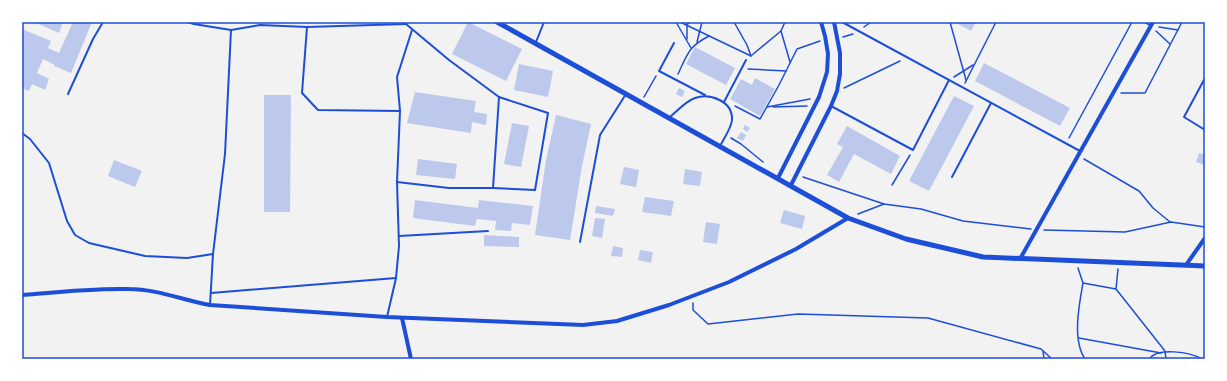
<svg xmlns="http://www.w3.org/2000/svg" width="1227" height="381" viewBox="0 0 1227 381" font-family="Rubik,sans-serif">
	<style>
		.building { fill: #bdc9ec }
		.lines { fill: none; stroke-linecap: round; stroke-linejoin: round }
		.path { stroke: #1d4ed8; stroke-width: 1.5 }
		.service { stroke: #1d4ed8; stroke-width: 2 }
		.minor { stroke: #1d4ed8; stroke-width: 4 }
		.tertiary { stroke: #1d4ed8; stroke-width: 5 }
		.neatline { fill: none; stroke: #1d4ed8; stroke-width: 1.5 }
	</style>
	<rect width="100%" height="100%" fill="#f2f2f2"/>
	<!-- building -->
	<g class="building">
		<path d="M34,22H63L59,33Z"/>
		<path d="M73,22H92L71,73L54,66L55,65L43,59L37,73L49,79L45,90L32,84L29,91L22,88V29L51,41L48,48L59,53Z"/>
		<path d="M468,22L522,49L506,81L452,54Z"/>
		<path d="M954,22H976L971,31Z"/>
		<path d="M695,47L735,68L726,85L686,64Z"/>
		<path d="M984,63L1070,108L1060,126L975,81Z"/>
		<path d="M519,64L553,71L548,97L514,90Z"/>
		<path d="M755,78L775,89L760,116L730,99L741,79L752,85Z"/>
		<path d="M679,88L685,91L682,97L676,94Z"/>
		<path d="M415,92L476,101L474,112L487,114L486,125L472,122L471,133L407,123Z"/>
		<path d="M264,95H291L290,212H264Z"/>
		<path d="M954,96L974,106L929,191L909,181Z"/>
		<path d="M556,115L591,124L582,166L570,240L535,235L546,160Z"/>
		<path d="M512,123L529,126L521,167L504,164Z"/>
		<path d="M745,125L750,128L747,132L743,129Z"/>
		<path d="M847,126L900,156L891,174L854,154L839,182L827,175L843,147L837,144Z"/>
		<path d="M741,132L746,135L743,141L737,138Z"/>
		<path d="M1199,153L1205,155V165L1196,162Z"/>
		<path d="M418,159L457,164L455,179L416,175Z"/>
		<path d="M114,160L142,171L135,187L108,176Z"/>
		<path d="M624,167L639,170L636,187L620,184Z"/>
		<path d="M685,169L702,172L700,186L683,184Z"/>
		<path d="M645,197L674,201L671,216L642,212Z"/>
		<path d="M415,200L478,208L479,200L533,206L530,225L512,223L511,231L495,230L496,221L477,219L478,214L475,226L413,218Z"/>
		<path d="M596,206L615,209L613,216L595,213Z"/>
		<path d="M784,210L805,216L802,229L780,223Z"/>
		<path d="M595,218L605,219L602,238L592,236Z"/>
		<path d="M706,222L720,224L717,244L703,242Z"/>
		<path d="M484,235L519,237V247L484,246Z"/>
		<path d="M613,246L623,248L622,257L611,256Z"/>
		<path d="M640,250L653,252L651,263L638,260Z"/>
	</g>
	<g class="lines">
		<!-- path -->
		<g class="path">
			<path d="M676,22L691,48"/>
			<path d="M680,22L751,56"/>
			<path d="M734,22L747,45L751,56"/>
			<path d="M950,22L966,80"/>
			<path d="M864,27L871,22"/>
			<path d="M1159,27L1178,30"/>
			<path d="M781,31L790,62"/>
			<path d="M1156,31L1170,44"/>
			<path d="M843,37L853,34"/>
			<path d="M687,39V25L689,22"/>
			<path d="M697,42L702,22"/>
			<path d="M752,55L781,31L785,22"/>
			<path d="M748,69L786,71"/>
			<path d="M678,74C688,53 688,47 709,36"/>
			<path d="M954,77L973,65"/>
			<path d="M965,83L996,22"/>
			<path d="M844,88L900,61"/>
			<path d="M1121,93H1145L1182,22"/>
			<path d="M644,97L656,76"/>
			<path d="M735,106L760,119L779,85L797,49L820,41"/>
			<path d="M767,107L810,99"/>
			<path d="M773,107L807,106"/>
			<path d="M731,138L741,144L763,162"/>
			<path d="M1069,138L1132,22"/>
			<path d="M1084,159L1139,191L1153,208L1170,222"/>
			<path d="M803,177L884,204L921,209L963,221L1031,229"/>
			<path d="M892,185L910,155"/>
			<path d="M858,214L884,204"/>
			<path d="M1044,230L1125,232L1171,222L1205,227"/>
			<path d="M1078,268L1083,283L1116,289"/>
			<path d="M1118,269L1116,289L1165,351L1166,359"/>
			<path d="M1083,283C1079,305 1072,340 1085,359"/>
			<path d="M693,303V310L708,324L798,314L928,318L1041,349L1052,359"/>
			<path d="M1079,338L1161,353"/>
			<path d="M1043,351L1044,359"/>
			<path d="M1149,359C1157,347 1190,352 1202,359"/>
		</g>
		<!-- service -->
		<g class="service">
			<path d="M187,22L194,24L231,30"/>
			<path d="M842,22L1080,151"/>
			<path d="M1145,22L1151,26"/>
			<path d="M307,27L302,93L318,110L400,111"/>
			<path d="M536,42L544,22"/>
			<path d="M674,43L659,71L705,95"/>
			<path d="M1205,78L1184,117L1205,130"/>
			<path d="M68,94L93,39L103,22"/>
			<path d="M724,102L746,60"/>
			<path d="M831,106L913,150L949,80"/>
			<path d="M670,117C677,111 686,101 695,98C710,93 733,101 732,120C731,129 724,138 720,146"/>
			<path d="M22,133L30,139L49,163L67,221L75,235L89,243L145,256L187,258L213,254"/>
			<path d="M952,177L991,103"/>
			<path d="M397,182L400,111L397,77L412,30"/>
			<path d="M493,188L499,97"/>
			<path d="M399,236L488,231"/>
			<path d="M580,242L600,135L626,94"/>
			<path d="M211,293L396,278"/>
			<path d="M210,305L213,254L225,154L231,30L260,25L307,27L406,24V22"/>
			<path d="M387,317L396,278L399,246L397,182L449,188H493L535,190L548,113L499,97L449,60L406,24L402,22"/>
		</g>
		<!-- minor -->
		<g class="minor">
			<path d="M778,178L819,97L827,72L828,54L825,36L821,22"/>
			<path d="M791,185L831,106L837,91L840,74V53L834,22"/>
			<path d="M1020,259L1153,22"/>
			<path d="M1186,265L1205,238"/>
			<path d="M22,295C57,292 94,288 129,289C156,289 183,300 210,305L387,317L583,325L617,321L669,305L729,282L796,249L848,218"/>
			<path d="M402,318L411,359"/>
		</g>
		<!-- tertiary -->
		<path class="tertiary" d="M497,22L848,218L906,239L983,257L1205,266"/>
	</g>
	<!-- border -->
	<rect width="1227" height="381" fill="none" stroke="#ffffff" stroke-width="46"/>
	<rect x="23" y="23" width="1181" height="335" class="neatline"/>
</svg>
